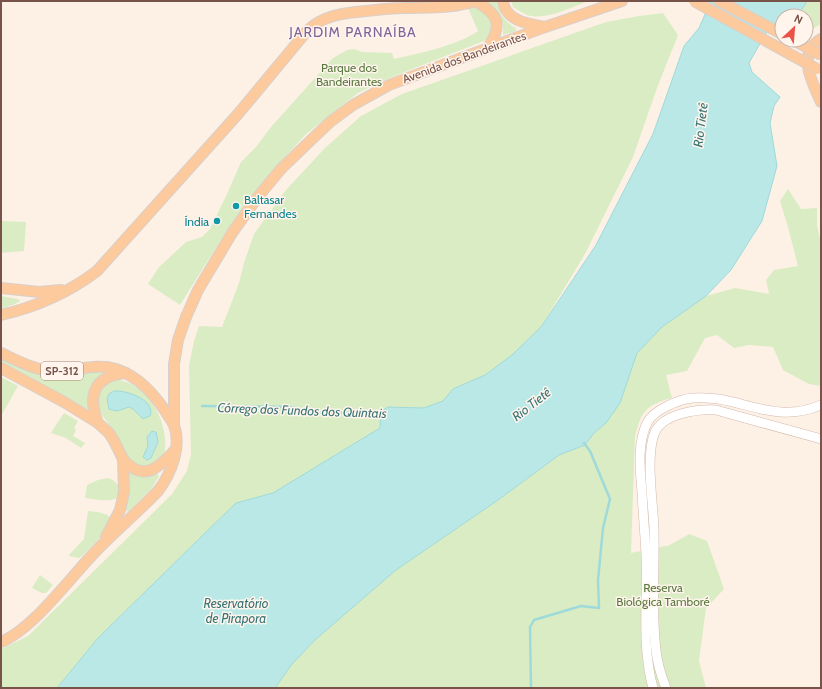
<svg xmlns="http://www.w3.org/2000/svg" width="822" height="689" viewBox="0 0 822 689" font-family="Cabin,sans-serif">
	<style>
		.green { fill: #daecc3 }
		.water { fill: #b9e8e7; stroke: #9fdada }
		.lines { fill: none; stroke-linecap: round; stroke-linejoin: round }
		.stream { stroke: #9fdada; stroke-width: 2.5 }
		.secondary-casing { stroke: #d5b7ab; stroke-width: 10 }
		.primary-casing { stroke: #d9cfcc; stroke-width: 12 }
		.secondary { stroke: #fff; stroke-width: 9 }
		.primary { stroke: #fdca9d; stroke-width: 10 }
		.primary-bridge-casing { stroke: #d9cfcc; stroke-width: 12; stroke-linecap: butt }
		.primary-bridge { stroke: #fdca9d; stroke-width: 10 }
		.culture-dot { fill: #0f9aa8; stroke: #fff5ed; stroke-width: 1.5 }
		.labels { text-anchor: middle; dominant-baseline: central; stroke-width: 3; stroke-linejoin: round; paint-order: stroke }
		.shield { fill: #fff5ed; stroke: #a0847a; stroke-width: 1 }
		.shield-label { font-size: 11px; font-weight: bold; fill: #785349 }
		.street-label { font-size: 12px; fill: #785349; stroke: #fff5ed }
		.park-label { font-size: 12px; fill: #58783e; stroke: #fff5ed }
		.culture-label { font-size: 12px; fill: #0d838f; stroke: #fff5ed; text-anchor: start }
		.water-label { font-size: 13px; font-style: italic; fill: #3a7576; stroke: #fff5ed }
		.quarter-label { font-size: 14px; letter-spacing: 1px; fill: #80659b; stroke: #fff5ed }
	</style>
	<rect width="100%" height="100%" fill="#fdf1e6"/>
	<!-- green -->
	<g class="green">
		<path d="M489,1H497C497,12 507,24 516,28V31L503,35V23L497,11L487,3Z"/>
		<path d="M511,1H589C572,7 545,21 527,15C523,13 518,10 513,7Z"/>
		<path d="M807,1H821V24L806,33V16H798Z"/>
		<path d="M472,7C481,9 493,16 492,26C492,30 490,35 489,39L387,79L358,93L306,134L273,170L227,230L180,305L148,284L159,267L186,242L202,237L210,229L227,194L241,162L256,147L271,127L333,58L347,50L354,49L362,52L392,53L394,59C420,53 456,46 478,31L468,8Z"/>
		<path d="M663,13L678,35L657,88L633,157L585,254L541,327L512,355L485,375L453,389L443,401L424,408L388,407L381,412L380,428L273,494L236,504L202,536L98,638L57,688H1V649L28,636L172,494L187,471L191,454L189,366L194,341L199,326L222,327L239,283L244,263L254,234L286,190L325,148L361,116L402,94L606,22L639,16Z"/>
		<path d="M788,189L801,209L817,208V226L821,242V386L809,384L783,370L773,347L749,345L734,348L717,335L705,338L687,371L666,375L672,398C646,405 641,411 635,437L631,553L670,545L689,534L707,541L724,589L706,608L699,661L706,688H275L292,664L316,639L396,570L498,500L559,455L586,445L594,433L606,423L620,403L636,353L662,327L706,296L735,288L769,294L766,280L774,270L798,266L788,227L780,201Z"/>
		<path d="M1,221L26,222L24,251L1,253Z"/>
		<path d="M1,296L18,299L20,301L15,304L1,309Z"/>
		<path d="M1,356L25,368L99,371L102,373L103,375C90,384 87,394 89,409L87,410L23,373L1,362Z"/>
		<path d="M1,377L18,386L1,416Z"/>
		<path d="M116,379C145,384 163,412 165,439C166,447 165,457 159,462C155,465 148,466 144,468L134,463L128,458L119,438L99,411L97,398L101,387Z"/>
		<path d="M64,413L78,421L74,428L76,430L73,436L85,443L81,448L66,438L51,433Z"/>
		<path d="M129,472L145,476L157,473L159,476L152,488L128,512L126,510L129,490Z"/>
		<path d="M108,478C120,481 126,498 111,500C103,501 93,499 85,498L87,485L98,480Z"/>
		<path d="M88,511C97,512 105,512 111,518L107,531L82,556L79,558L69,556V555L84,539Z"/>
		<path d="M40,575L53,585L46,593H42L32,588Z"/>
	</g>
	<!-- water -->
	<g class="water">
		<path d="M711,1H807L798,16H782V26L766,33L749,63L752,72L780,97L774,106L770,123L777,166L762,221L731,270L706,296L662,327L637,353L620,403L606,423L594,433L585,445L559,455L498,500L396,570L316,639L292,664L275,688H57L98,638L202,536L236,503L273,493L380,428L381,411L388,407L424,408L443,401L453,389L485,375L512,355L541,327L596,245L653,134L684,46L699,28Z"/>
		<path d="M114,391C126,390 156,400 150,416L143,419L133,409L129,407L117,411L109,409L107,399L109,394Z"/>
		<path d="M152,431L156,432L158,442L151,458L147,460L143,457L148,446L147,437Z"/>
	</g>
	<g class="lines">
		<!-- stream -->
		<g class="stream">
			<path d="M202,406L290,407L316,413L383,412"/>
			<path d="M531,688L530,627L534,620L581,606L599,608L598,580L603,528L610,499L590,451L584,443"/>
		</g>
		<defs>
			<g id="secondary">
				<path d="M653,688C641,644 648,600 646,555C645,534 643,513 642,492C640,469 637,444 647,423C653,410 680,399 693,398C739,394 772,426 821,405"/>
				<path d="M666,688C661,675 657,664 656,650C651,610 655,569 654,528C653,502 645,455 655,432C664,413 698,409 716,410L821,439"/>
			</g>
			<g id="primary">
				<path d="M475,1C499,14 503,25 488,48"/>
				<path d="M503,1C505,21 529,24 545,27"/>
				<path d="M719,1L782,34"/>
				<path d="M821,39C796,54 812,82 821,102"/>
				<path d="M1,288L39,292L61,290"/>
				<path d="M1,315C36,307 68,293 97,271L238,114L307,31C323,15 344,13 366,11C378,10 390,8 403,8C428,7 451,9 475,1"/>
				<path d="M1,353C18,361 36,371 55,371C76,371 96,363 116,369C139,377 153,393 166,412C168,416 172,421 174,425C182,447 171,474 158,491C138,512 115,531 95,552C70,578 33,629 1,642"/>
				<path d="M1,368L64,402L98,423L109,433L114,441L123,459L124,492L120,510L106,537"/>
				<path d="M98,423C87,395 94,376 126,373"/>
				<path d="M174,425V364L178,340L186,317L198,290L232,233L257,198L281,169L310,141L330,122L353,105L389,85L545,27L622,1"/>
				<path d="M123,459C143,483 159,468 175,450"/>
			</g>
		</defs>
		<!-- secondary casing -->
		<use href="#secondary" class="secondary-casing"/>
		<!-- primary casing -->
		<use href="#primary" class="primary-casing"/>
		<!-- secondary -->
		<use href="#secondary" class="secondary"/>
		<!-- primary -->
		<use href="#primary" class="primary"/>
		<defs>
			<g id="primary-bridge">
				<path d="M694,1L817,69"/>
				<path d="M793,40L821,55"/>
			</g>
		</defs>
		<!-- primary-bridge casing -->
		<use href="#primary-bridge" class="primary-bridge-casing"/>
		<!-- primary-bridge -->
		<use href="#primary-bridge" class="primary-bridge"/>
	</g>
	<!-- markers -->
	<g class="culture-dot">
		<circle cx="236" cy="206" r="4"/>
		<circle cx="217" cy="221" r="4"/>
	</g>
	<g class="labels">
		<!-- shield labels -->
		<rect class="shield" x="41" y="362" width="42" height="18" rx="3"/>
		<g class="shield-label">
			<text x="62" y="371">SP-312</text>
		</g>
		<!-- street labels -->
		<g class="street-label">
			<text transform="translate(464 57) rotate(-20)">Avenida dos Bandeirantes</text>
		</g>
		<!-- park labels -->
		<g class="park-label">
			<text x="349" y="67">Parque dos<tspan x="349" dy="14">Bandeirantes</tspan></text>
			<text x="663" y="587">Reserva<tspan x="663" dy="14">Biológica Tamboré</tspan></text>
		</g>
		<!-- culture labels -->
		<g class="culture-label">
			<text x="244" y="199">Baltasar<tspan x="244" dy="14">Fernandes</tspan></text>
			<text x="209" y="221" text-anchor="end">Índia</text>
		</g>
		<!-- water labels -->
		<g class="water-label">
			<text transform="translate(700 125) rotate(-83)">Rio Tietê</text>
			<text transform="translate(531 404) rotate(-38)">Rio Tietê</text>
			<text transform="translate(302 410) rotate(2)">Córrego dos Fundos dos Quintais</text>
			<text x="236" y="603">Reservatório<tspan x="236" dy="15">de Pirapora</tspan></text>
		</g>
		<!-- quarter labels -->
		<g class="quarter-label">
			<text x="353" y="32">JARDIM PARNAÍBA</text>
		</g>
	</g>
	<!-- border -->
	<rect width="822" height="689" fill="none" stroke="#785349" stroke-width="4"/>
	<!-- north arrow -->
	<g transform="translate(794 28) rotate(26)"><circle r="19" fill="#fff5ed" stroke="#c9b4ab"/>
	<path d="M0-3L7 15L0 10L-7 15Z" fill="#eb5247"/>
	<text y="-6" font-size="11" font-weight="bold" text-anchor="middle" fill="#785349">N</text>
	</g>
</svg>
